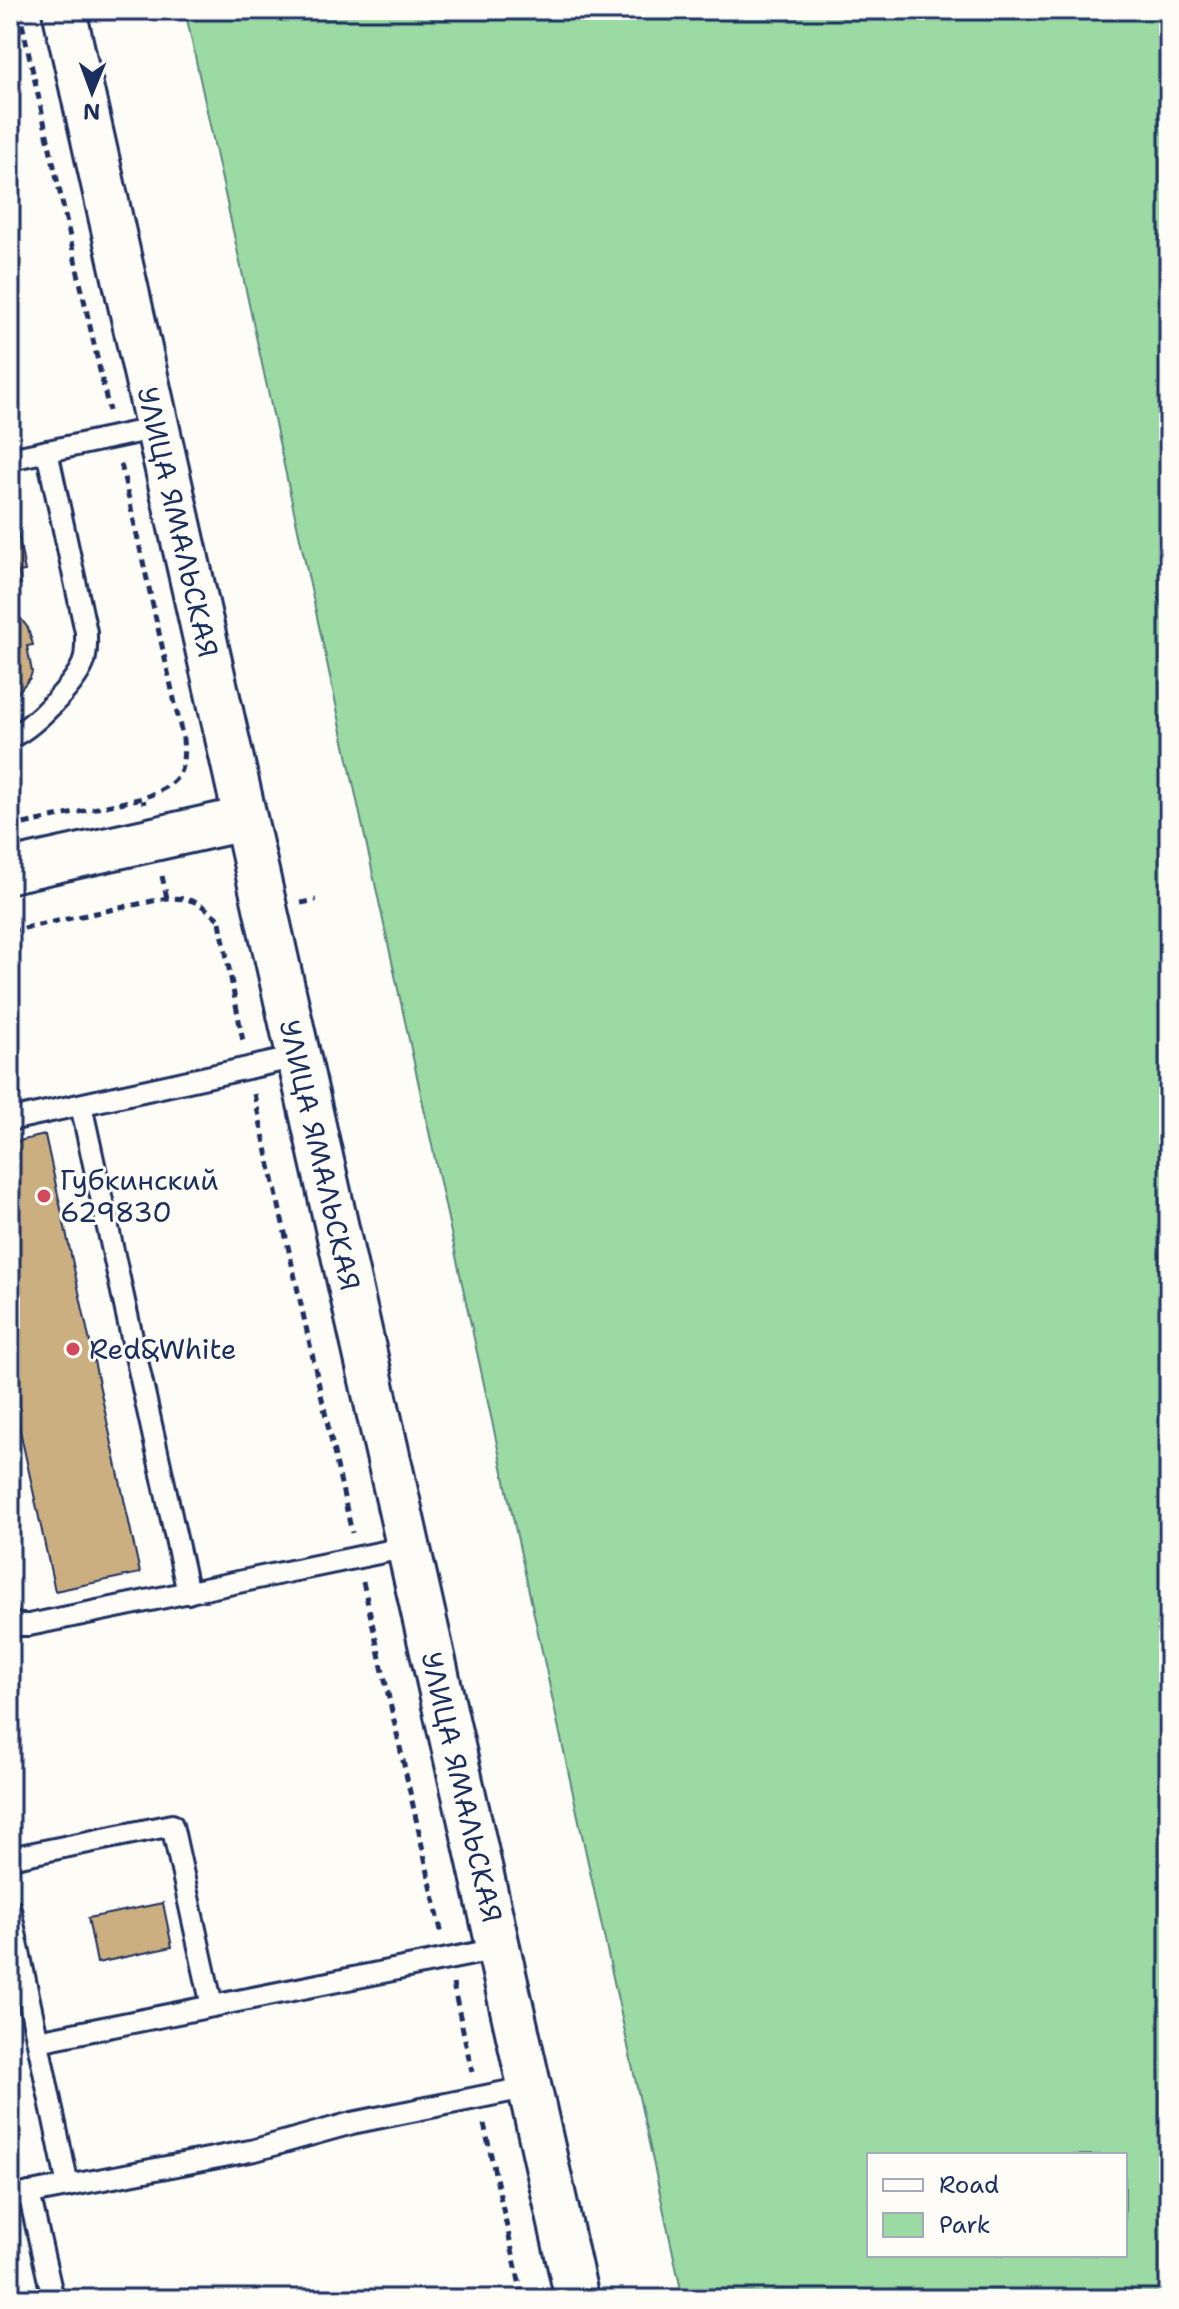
<svg xmlns="http://www.w3.org/2000/svg" width="1179" height="2309" viewBox="0 0 1179 2309" font-family="'Shantell Sans',sans-serif">
	<style>
		.green { fill: #9bdaa3; stroke: #5b8480; stroke-width: 2; fill-rule: evenodd }
		.building { fill: #ccaf81; stroke: #1b2f5e; stroke-width: 2 }
		.lines { fill: none; stroke-linecap: round; stroke-linejoin: round }
		.service-casing { stroke: #1b2f5e; stroke-width: 26 }
		.minor-casing { stroke: #1b2f5e; stroke-width: 48 }
		.path { stroke: #1b2f5e; stroke-width: 5; stroke-dasharray: 8 6; stroke-linecap: butt }
		.service { stroke: #fdfcf7; stroke-width: 20 }
		.minor { stroke: #fdfcf7; stroke-width: 42 }
		.poi-dot { fill: #d1495b; stroke: #fdfcf7; stroke-width: 3 }
		.labels { text-anchor: middle; dominant-baseline: central; stroke-width: 6; stroke-linejoin: round; paint-order: stroke }
		.street-label { font-size: 28px; fill: #1b2f5e; stroke: #fdfcf7 }
		.poi-label { font-size: 28px; fill: #1b2f5e; stroke: #fdfcf7; text-anchor: start }
	</style>
	<rect width="100%" height="100%" fill="#fdfcf7"/>
	<filter id="ink" filterUnits="userSpaceOnUse"><feTurbulence type="fractalNoise" baseFrequency=".0125" numOctaves="2"/><feDisplacementMap in="SourceGraphic" scale="16" xChannelSelector="R" yChannelSelector="G"/><feConvolveMatrix kernelMatrix="1 2 1 2 8 2 1 2 1" color-interpolation-filters="sRGB"/></filter>
	<g filter="url(#ink)">
		<!-- green -->
		<path class="green" d="M185,10H1169V2299H683ZM869,2155H1125V2255H869Z"/>
		<!-- building -->
		<g class="building">
			<path d="M10,512H14L25,571L19,572L21,584L10,586Z"/>
			<path d="M10,587L14,610L28,628L33,645L27,646L32,672L30,678L10,702Z"/>
			<path d="M45,1135L140,1573L55,1591L10,1385V1143Z"/>
			<path d="M163,1903L172,1947L97,1963L88,1918Z"/>
		</g>
		<g class="lines">
			<defs>
				<g id="service">
					<path d="M10,459L157,428"/>
					<path d="M10,737C31,730 74,685 83,664C87,654 86,643 86,632L47,451"/>
					<path d="M81,1105L188,1593"/>
					<path d="M10,1120L298,1057"/>
					<path d="M10,1621L17,1625H29L408,1547"/>
					<path d="M10,1858L172,1825L212,2006"/>
					<path d="M10,1909L68,2186"/>
					<path d="M38,2041L498,1949"/>
					<path d="M29,2193L53,2299"/>
					<path d="M10,2197L255,2150L352,2123L530,2087"/>
				</g>
				<g id="minor">
					<path d="M64,10L577,2299"/>
					<path d="M10,871L244,819"/>
				</g>
			</defs>
			<!-- service casing -->
			<use href="#service" class="service-casing"/>
			<!-- minor casing -->
			<use href="#minor" class="minor-casing"/>
			<!-- path -->
			<g class="path">
				<path d="M19,10L109,411"/>
				<path d="M121,464L183,739C186,777 177,784 143,798L144,804"/>
				<path d="M10,827L143,798"/>
				<path d="M162,876L167,898"/>
				<path d="M301,903L316,900"/>
				<path d="M220,922L243,1041"/>
				<path d="M10,931L167,898C197,898 200,904 221,921"/>
				<path d="M254,1094L352,1533"/>
				<path d="M363,1582L442,1935"/>
				<path d="M453,1984L472,2072"/>
				<path d="M484,2124L523,2299"/>
			</g>
			<!-- service -->
			<use href="#service" class="service"/>
			<!-- minor -->
			<use href="#minor" class="minor"/>
		</g>
	</g>
	<!-- markers -->
	<g class="poi-dot">
		<circle cx="44" cy="1196" r="8"/>
		<circle cx="73" cy="1349" r="8"/>
	</g>
	<g class="labels">
		<!-- street labels -->
		<g class="street-label">
			<text transform="translate(178 522) rotate(77)">УЛИЦА ЯМАЛЬСКАЯ</text>
			<text transform="translate(320 1155) rotate(77)">УЛИЦА ЯМАЛЬСКАЯ</text>
			<text transform="translate(462 1787) rotate(77)">УЛИЦА ЯМАЛЬСКАЯ</text>
		</g>
		<!-- poi labels -->
		<g class="poi-label">
			<text x="60" y="1180">Губкинский<tspan x="60" dy="32">629830</tspan></text>
			<text x="89" y="1349">Red&amp;White</text>
		</g>
	</g>
	<!-- margin -->
	<rect width="1179" height="2309" fill="none" stroke="#fdfcf7" stroke-width="40"/>
	<rect x="20" y="20" width="1139" height="2269" fill="none" stroke="#1b2f5e" stroke-width="3" filter="url(#ink)"/>
	<!-- legend -->
	<rect x="867" y="2153" width="260" height="104" fill="#fdfcf7" stroke="#a3aaba" stroke-width="2"/>
	<rect x="883" y="2179" width="40" height="12" fill="#fdfcf7" stroke="#a3aaba" stroke-width="2"/>
	<text x="939" y="2193" font-size="24" fill="#1b2f5e">Road</text>
	<rect x="883" y="2213" width="40" height="24" fill="#9bdaa3" stroke="#a3aaba" stroke-width="2"/>
	<text x="939" y="2233" font-size="24" fill="#1b2f5e">Park</text>
	<!-- north arrow -->
	<g transform="translate(92 92) rotate(181)" stroke="#fdfcf7" stroke-width="6" paint-order="stroke">
	<path d="M0-6L14 30L0 20L-14 30Z" fill="#1b2f5e"/>
	<text y="-12" font-size="22" font-weight="bold" text-anchor="middle" fill="#1b2f5e">N</text>
	</g>
</svg>
